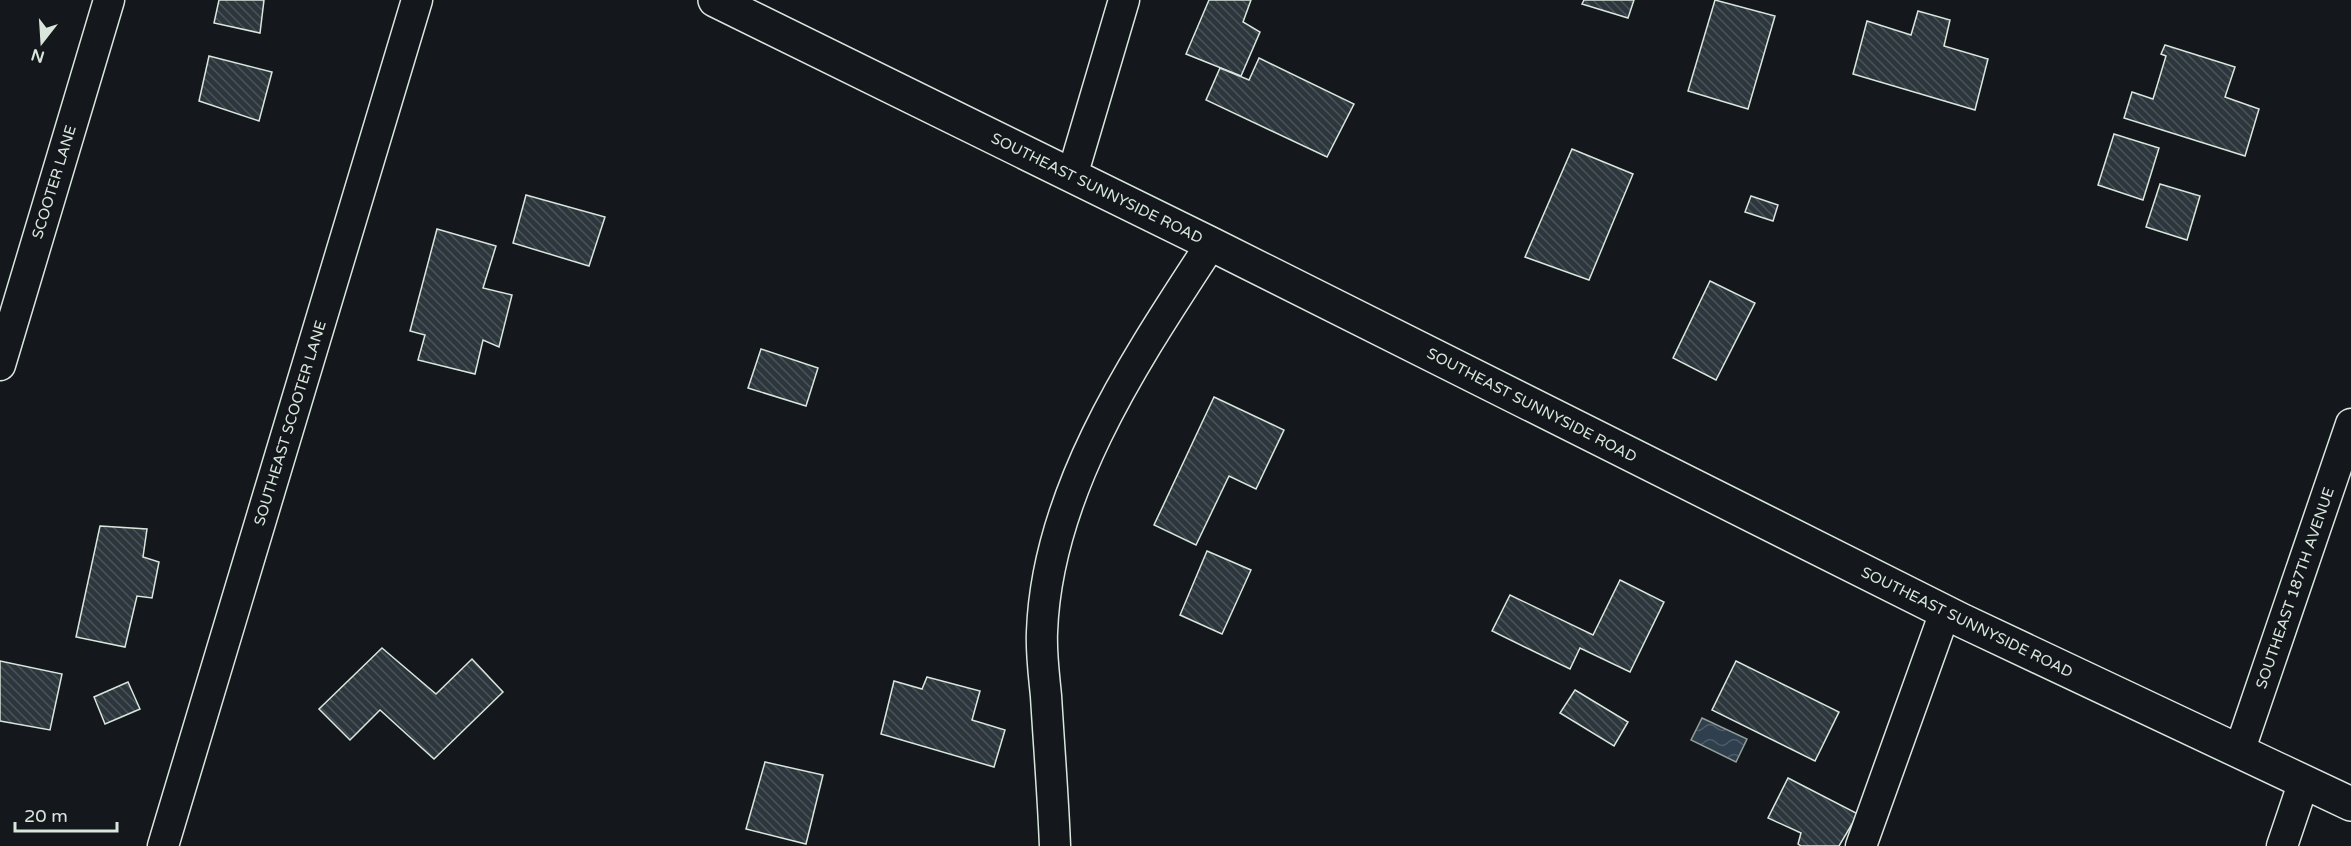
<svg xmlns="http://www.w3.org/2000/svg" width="2351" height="846" viewBox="0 0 2351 846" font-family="'Varela Round',sans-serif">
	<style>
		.water { fill: url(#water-waves); stroke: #939e99; stroke-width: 1.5 }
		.building { fill: url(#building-back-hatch); stroke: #d8e6dc; stroke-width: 1.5 }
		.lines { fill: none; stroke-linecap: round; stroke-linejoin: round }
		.street-casing { stroke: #d8e6dc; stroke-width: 33 }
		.primary-casing { stroke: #d8e6dc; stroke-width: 36 }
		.street { stroke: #14181c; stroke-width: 30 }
		.primary { stroke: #14181c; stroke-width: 33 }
		.labels { text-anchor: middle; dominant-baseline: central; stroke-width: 4.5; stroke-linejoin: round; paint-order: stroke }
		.street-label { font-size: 15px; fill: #d8e6dc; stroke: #14181c }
	</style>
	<defs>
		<pattern id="water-waves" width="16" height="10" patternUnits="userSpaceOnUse" patternTransform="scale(1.5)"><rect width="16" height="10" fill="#2f3f4d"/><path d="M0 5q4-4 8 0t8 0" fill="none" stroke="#4c5b66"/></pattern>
		<pattern id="building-back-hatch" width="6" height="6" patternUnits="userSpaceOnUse" patternTransform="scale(1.5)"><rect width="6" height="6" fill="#2c363c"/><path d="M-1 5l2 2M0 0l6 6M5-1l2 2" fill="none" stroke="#4a5358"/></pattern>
	</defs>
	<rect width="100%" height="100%" fill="#14181c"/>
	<!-- water -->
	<path class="water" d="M1702,718L1747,739L1736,762L1691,740Z"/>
	<!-- building -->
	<g class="building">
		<path d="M219,0H264L260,33L214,23Z"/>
		<path d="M1209,0H1251L1243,22L1260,32L1241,76L1186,54Z"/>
		<path d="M1584,0H1634L1628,18L1582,4Z"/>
		<path d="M1715,0L1775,16L1748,109L1688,91Z"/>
		<path d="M1918,11L1950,20L1944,46L1988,59L1975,110L1853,74L1867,21L1911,35Z"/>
		<path d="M2165,45L2235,67L2225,97L2259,109L2245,156L2124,118L2132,92L2153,99L2166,56L2161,54Z"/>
		<path d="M209,56L272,72L259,121L199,101Z"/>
		<path d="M1259,58L1354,104L1327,157L1206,100L1220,68L1249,80Z"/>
		<path d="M2114,134L2159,148L2143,200L2098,185Z"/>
		<path d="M1572,149L1633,174L1589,280L1525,257Z"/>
		<path d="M2160,184L2200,196L2187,240L2146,227Z"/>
		<path d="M526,195L605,217L589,266L513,243Z"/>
		<path d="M1751,196L1778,205L1773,221L1745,212Z"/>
		<path d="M437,229L496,246L483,288L512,295L499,347L483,340L475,374L418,360L425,335L410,331Z"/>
		<path d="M1710,281L1755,303L1716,380L1673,358Z"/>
		<path d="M761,349L818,368L806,406L748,388Z"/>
		<path d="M1214,397L1284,430L1256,489L1229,476L1196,545L1154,525Z"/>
		<path d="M100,526L147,529L143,557L159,562L152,598L137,596L125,647L76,637Z"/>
		<path d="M1207,551L1251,570L1222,634L1180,615Z"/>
		<path d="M1620,580L1664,602L1630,672L1580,648L1570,669L1492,631L1510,595L1593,635Z"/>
		<path d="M382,648L436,694L472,659L503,692L434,759L380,710L350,740L319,709Z"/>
		<path d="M0,661L62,674L50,730L0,721Z"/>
		<path d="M1736,661L1839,712L1815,761L1712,710Z"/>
		<path d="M927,677L980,691L972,720L1005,730L994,767L881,734L894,681L922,689Z"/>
		<path d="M128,682L140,709L105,724L94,697Z"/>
		<path d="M1575,690L1628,722L1614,746L1560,713Z"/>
		<path d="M765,762L823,775L806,844L746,829Z"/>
		<path d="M1788,778L1858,814L1839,846H1801L1798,844L1801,833L1768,818Z"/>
	</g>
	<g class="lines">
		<defs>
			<g id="street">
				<path d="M1072,176L1124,0"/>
				<path d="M0,365L109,0"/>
				<path d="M2239,752L2351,424"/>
				<path d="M163,846L417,0"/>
				<path d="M1055,846C1053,796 1049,746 1046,696C1044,675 1041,653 1042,632C1047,490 1136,359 1211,244"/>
				<path d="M1861,846L1945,612"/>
				<path d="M2282,846L2303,784"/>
			</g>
			<path id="primary" d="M715,0L1211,244L1963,621L2351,804"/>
		</defs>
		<!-- street casing -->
		<use href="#street" class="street-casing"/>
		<!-- primary casing -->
		<use href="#primary" class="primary-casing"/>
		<!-- street -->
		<use href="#street" class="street"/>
		<!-- primary -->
		<use href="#primary" class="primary"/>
	</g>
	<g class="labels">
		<!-- street labels -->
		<g class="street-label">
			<text transform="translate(54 182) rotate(-73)">SCOOTER LANE</text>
			<text transform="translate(1097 188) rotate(26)">SOUTHEAST SUNNYSIDE ROAD</text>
			<text transform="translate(1532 405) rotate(27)">SOUTHEAST SUNNYSIDE ROAD</text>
			<text transform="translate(290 423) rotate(-73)">SOUTHEAST SCOOTER LANE</text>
			<text transform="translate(2295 588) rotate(-71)">SOUTHEAST 187TH AVENUE</text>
			<text transform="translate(1967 622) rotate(26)">SOUTHEAST SUNNYSIDE ROAD</text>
		</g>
	</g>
	<!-- north arrow -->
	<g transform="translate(42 42) rotate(197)" stroke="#14181c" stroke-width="4.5" paint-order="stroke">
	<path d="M0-4.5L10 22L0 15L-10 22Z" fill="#d8e6dc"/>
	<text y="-9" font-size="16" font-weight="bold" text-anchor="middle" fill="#d8e6dc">N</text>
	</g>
	<!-- scale -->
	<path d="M15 822v9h102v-9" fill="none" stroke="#d8e6dc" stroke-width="3"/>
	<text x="24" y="822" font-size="18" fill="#d8e6dc" stroke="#14181c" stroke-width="4.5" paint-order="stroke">20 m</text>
</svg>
